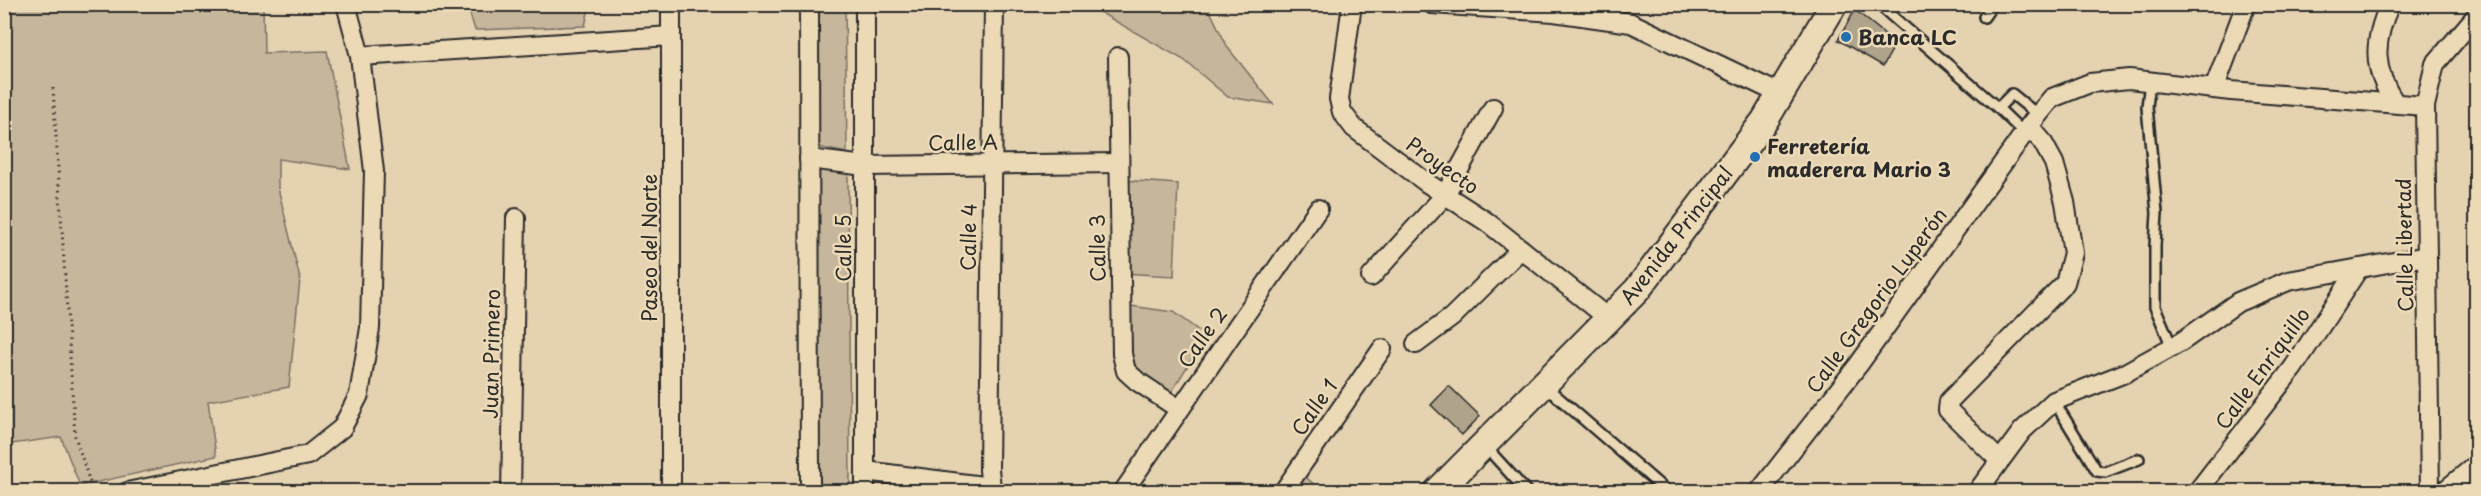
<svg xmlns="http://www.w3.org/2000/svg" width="2481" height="496" viewBox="0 0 2481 496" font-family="'Playpen Sans',sans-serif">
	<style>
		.green { fill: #c6b69b; stroke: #787063; stroke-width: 1.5 }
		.building { fill: #b0a38b; stroke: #2b2b2b; stroke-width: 1.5 }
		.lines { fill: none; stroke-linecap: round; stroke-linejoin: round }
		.lane-casing { stroke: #2b2b2b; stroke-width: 14 }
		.street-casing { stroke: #2b2b2b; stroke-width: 22 }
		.secondary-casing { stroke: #2b2b2b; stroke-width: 30 }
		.path { stroke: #2b2b2b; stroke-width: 3; stroke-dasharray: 1.5 4.5; stroke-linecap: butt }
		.lane { stroke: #ecd9b6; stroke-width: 9 }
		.street { stroke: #ecd9b6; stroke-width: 18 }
		.secondary { stroke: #ecd9b6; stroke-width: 26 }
		.poi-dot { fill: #1f6fb2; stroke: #ecd9b6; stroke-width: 2 }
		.labels { text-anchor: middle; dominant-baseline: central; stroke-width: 5; stroke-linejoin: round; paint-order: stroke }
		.poi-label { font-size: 20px; font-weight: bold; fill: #2b2b2b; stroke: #ecd9b6; text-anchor: start }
		.street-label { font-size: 20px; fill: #2b2b2b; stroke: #ecd9b6 }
	</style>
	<rect width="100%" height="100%" fill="#e4d2b0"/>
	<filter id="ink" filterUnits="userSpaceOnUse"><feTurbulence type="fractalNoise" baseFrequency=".0167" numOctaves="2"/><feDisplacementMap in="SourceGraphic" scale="12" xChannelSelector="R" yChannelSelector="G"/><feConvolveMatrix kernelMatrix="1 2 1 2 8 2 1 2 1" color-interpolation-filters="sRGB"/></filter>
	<g filter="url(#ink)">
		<!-- green -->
		<g class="green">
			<path d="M4,5H263L264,53L327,51L350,169L278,159V188L300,279L289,387L208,401L216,456L80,486L61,437L5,445Z"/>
			<path d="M467,5V4L595,5L589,8L585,26L475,30Z"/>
			<path d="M817,5H845L847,153L817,147Z"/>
			<path d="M1087,5H1207L1228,48L1273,104L1228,97L1184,60Z"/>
			<path d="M809,168L848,172L850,491H816Z"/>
			<path d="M1123,180L1178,184L1174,276L1121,273Z"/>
			<path d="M1124,305L1173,312L1206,336L1169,396L1126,369Z"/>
			<path d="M1302,474L1322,491L1289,492Z"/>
		</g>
		<!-- building -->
		<g class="building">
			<path d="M1855,10L1896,43L1883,66L1838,40Z"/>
			<path d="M1449,386L1480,416L1462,435L1431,405Z"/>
		</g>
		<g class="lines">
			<defs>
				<g id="lane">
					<path d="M1878,4L1998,108L2012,94L2038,115"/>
					<path d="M1984,17L1993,4"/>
					<path d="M2150,81L2147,107L2157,213L2155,246V307L2172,347"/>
					<path d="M1998,108L2024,133"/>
					<path d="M1545,386L1664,489"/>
					<path d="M2054,401L2097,471L2105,472L2139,459"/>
					<path d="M1485,446L1527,492"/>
				</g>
				<g id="street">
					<path d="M671,4V492"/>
					<path d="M809,4L810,492"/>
					<path d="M865,4V492"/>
					<path d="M994,4L989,470L991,487L995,492"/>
					<path d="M1352,4L1339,99L1342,112L1354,128L1427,183L1487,222L1608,318"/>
					<path d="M1432,4L1554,12L1631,23L1782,95"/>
					<path d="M2390,4C2373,41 2372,69 2395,103"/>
					<path d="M360,56L671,36"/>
					<path d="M1118,57L1122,354L1126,371L1137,381L1179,409"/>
					<path d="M2214,89L2246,4"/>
					<path d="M809,159L865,166L1118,163"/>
					<path d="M1371,277L1445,195L1493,108"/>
					<path d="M1416,344L1452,317L1521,249"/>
					<path d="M1999,460L1948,410L1949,401L2065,283L2073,253L2065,202L2054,163L2042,141L2029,126"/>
					<path d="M865,471L991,487"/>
					<path d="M127,492L308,455L342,428L359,395L370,328L374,171L360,56L346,4"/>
					<path d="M511,492L516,218"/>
					<path d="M1123,492L1318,209"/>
					<path d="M1283,492L1382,349"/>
					<path d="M1759,492L1859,364L2033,121L2052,98L2090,83L2129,79L2231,91L2425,106"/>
					<path d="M1977,492L2022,431L2054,401L2125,373L2181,342L2238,302L2288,281L2427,256"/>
					<path d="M2197,492L2293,368L2359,268"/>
					<path d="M2430,492L2425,106L2435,64L2476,16"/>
					<path d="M2443,492L2476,465"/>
				</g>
				<path id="secondary" d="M1437,492L1637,290L1765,120L1834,4"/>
			</defs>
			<!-- lane casing -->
			<use href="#lane" class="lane-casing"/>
			<!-- street casing -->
			<use href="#street" class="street-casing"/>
			<!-- secondary casing -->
			<use href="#secondary" class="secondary-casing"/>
			<!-- path -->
			<path class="path" d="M53,88L75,436L93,492"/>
			<!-- lane -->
			<use href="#lane" class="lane"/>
			<!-- street -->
			<use href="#street" class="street"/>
			<!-- secondary -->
			<use href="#secondary" class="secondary"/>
		</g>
	</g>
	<!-- markers -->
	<g class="poi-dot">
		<circle cx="1846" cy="37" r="6"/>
		<circle cx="1755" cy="157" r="6"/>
	</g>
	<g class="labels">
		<!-- poi labels -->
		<g class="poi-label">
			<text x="1858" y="37">Banca LC</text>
			<text x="1767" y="146">Ferretería<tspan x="1767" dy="23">maderera Mario 3</tspan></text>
		</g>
		<!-- street labels -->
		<g class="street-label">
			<text transform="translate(963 142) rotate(-1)">Calle A</text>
			<text transform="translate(1443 165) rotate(35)">Proyecto</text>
			<text transform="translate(1676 235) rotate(-52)">Avenida Principal</text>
			<text transform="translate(968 237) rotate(-89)">Calle 4</text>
			<text transform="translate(2404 245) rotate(-91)">Calle Libertad</text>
			<text transform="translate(649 248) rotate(-90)">Paseo del Norte</text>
			<text transform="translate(843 248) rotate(-90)">Calle 5</text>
			<text transform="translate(1097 248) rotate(-91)">Calle 3</text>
			<text transform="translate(1876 300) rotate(-54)">Calle Gregorio Luperón</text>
			<text transform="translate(1202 337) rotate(-55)">Calle 2</text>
			<text transform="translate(491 354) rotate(-89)">Juan Primero</text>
			<text transform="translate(2262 368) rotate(-54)">Calle Enriquillo</text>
			<text transform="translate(1314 407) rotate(-55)">Calle 1</text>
		</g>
	</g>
	<!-- margin -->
	<rect width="2481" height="496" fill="none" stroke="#ecd9b6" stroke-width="24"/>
	<rect x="12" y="12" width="2457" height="472" fill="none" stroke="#2b2b2b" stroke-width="2" filter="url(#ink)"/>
</svg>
